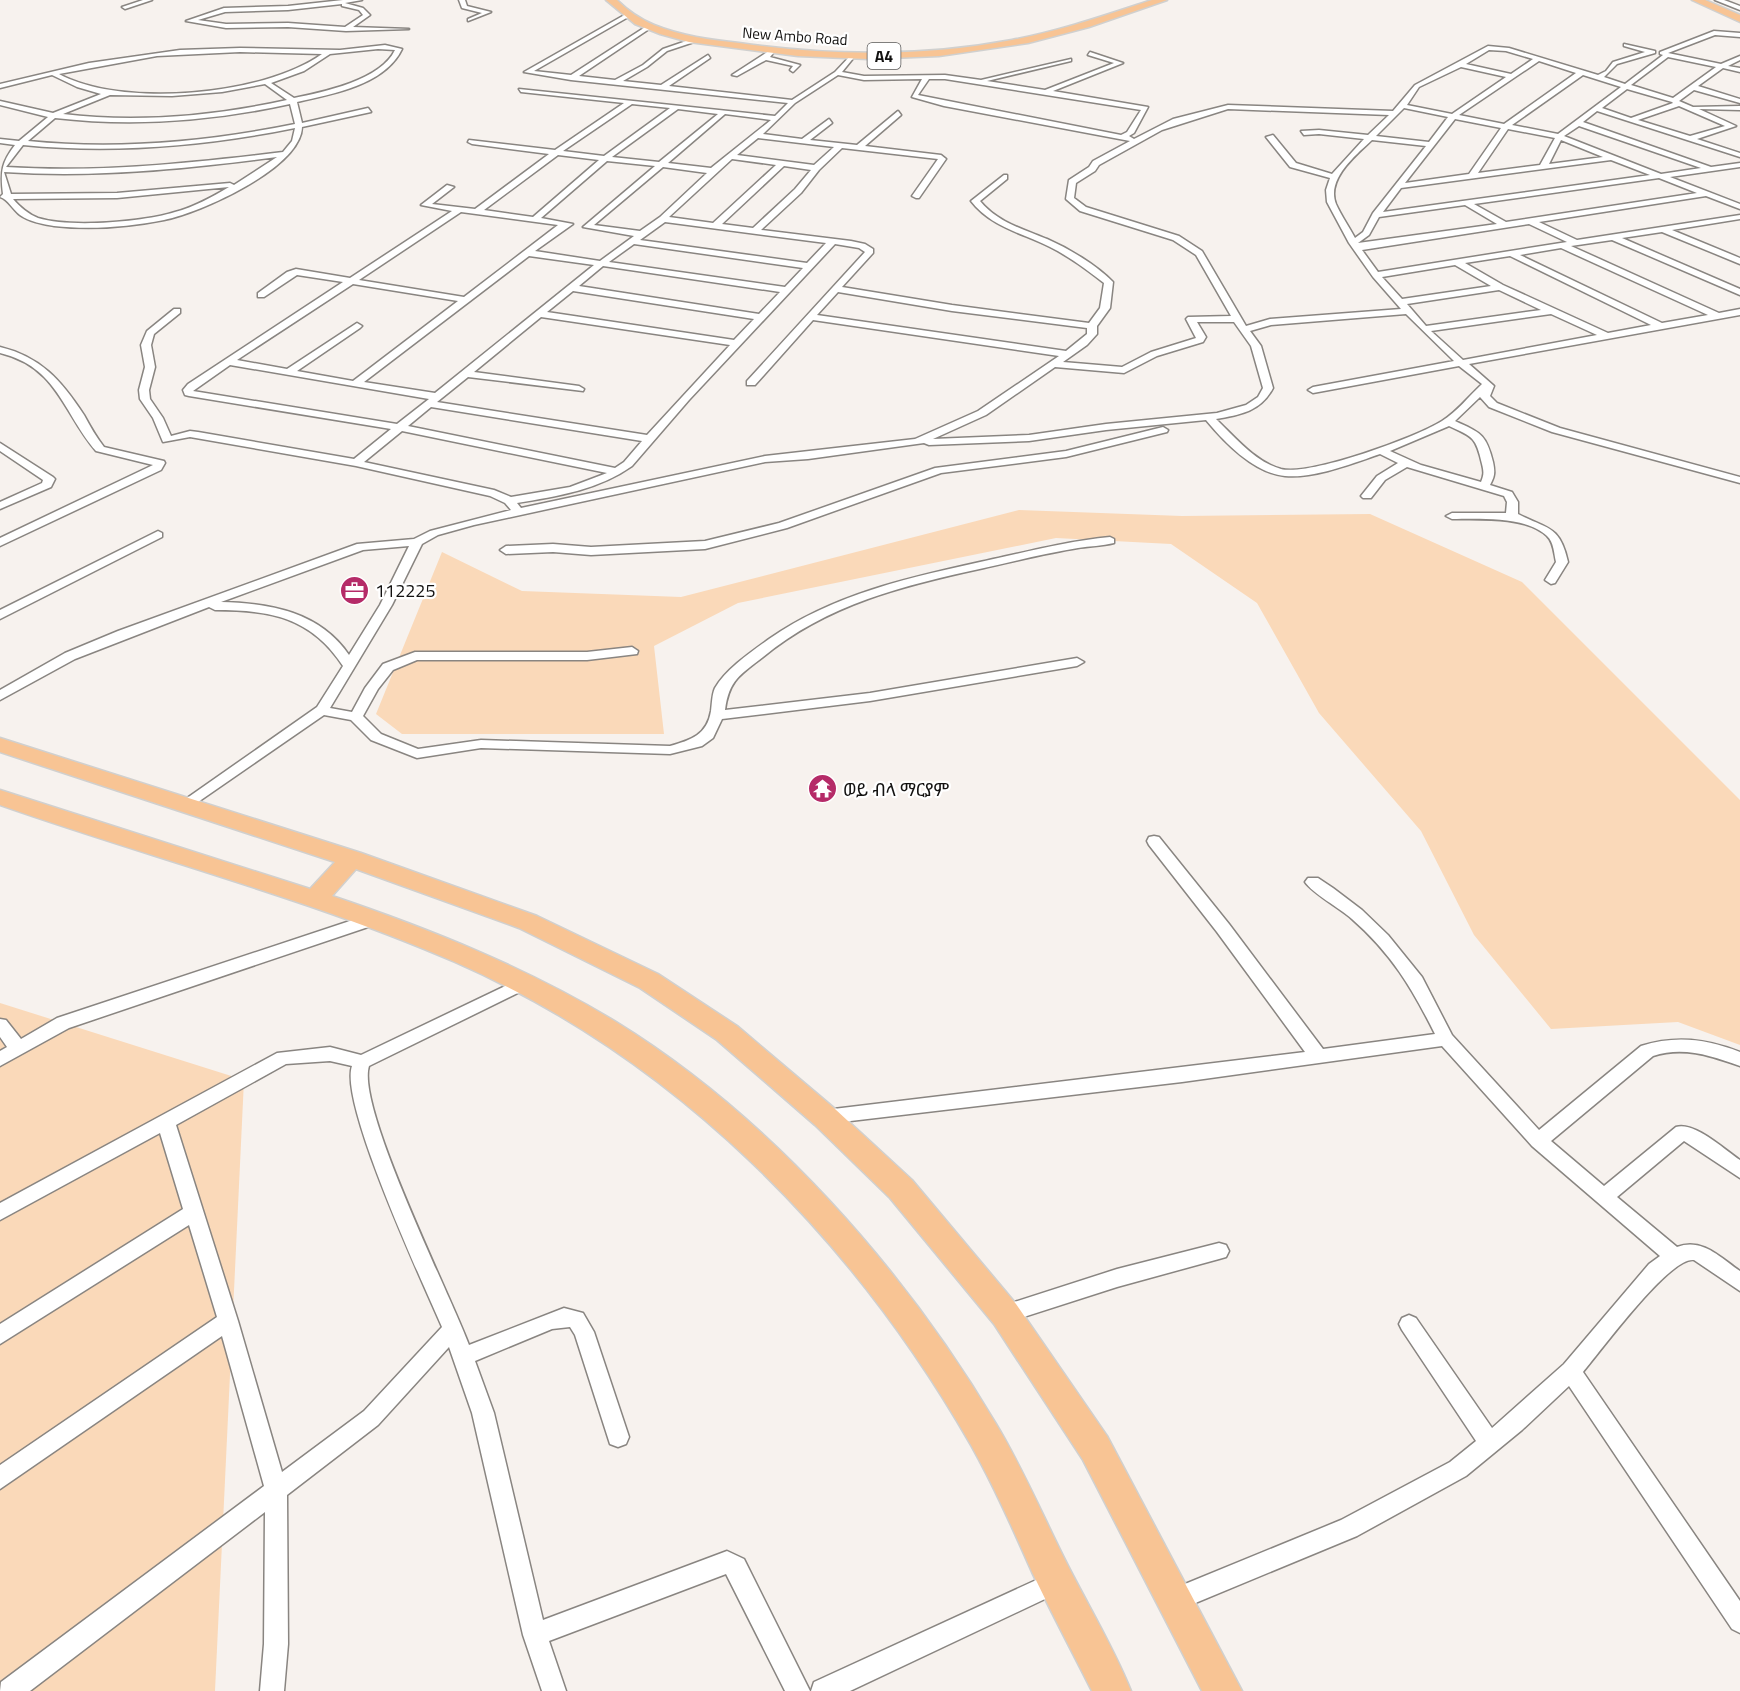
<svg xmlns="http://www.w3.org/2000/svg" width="1740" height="1691" viewBox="0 0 1740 1691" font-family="'Titillium Web','Noto Sans Ethiopic',sans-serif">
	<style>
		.green { fill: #fad9b9 }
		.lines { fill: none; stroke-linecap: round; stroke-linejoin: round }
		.minor-casing { stroke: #898581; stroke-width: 3 }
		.primary-casing { stroke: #d0d0cf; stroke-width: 3 }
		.minor { fill: #fff; fill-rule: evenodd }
		.primary { fill: #f8c494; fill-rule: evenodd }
		.labels { text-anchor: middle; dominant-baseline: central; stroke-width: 4.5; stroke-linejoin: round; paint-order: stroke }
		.far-street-label { font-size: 15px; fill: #131211; stroke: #fff }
		.shield { fill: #fff; stroke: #5a5958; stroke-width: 1.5 }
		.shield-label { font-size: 16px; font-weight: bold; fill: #131211 }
		.poi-label { font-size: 18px; fill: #131211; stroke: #fff; text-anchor: start }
	</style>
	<rect width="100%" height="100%" fill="#f7f2ee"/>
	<!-- green -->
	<g class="green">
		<path d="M1019,510L1182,516L1370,514L1522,582L1740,800V1045L1678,1022L1551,1029L1474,935L1421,831L1319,713L1257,603L1171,544L1056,538L738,603L654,646L664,734H402L376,714L442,552L522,591L681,597Z"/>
		<path d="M0,1003L244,1080L215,1691H0Z"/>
	</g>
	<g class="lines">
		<defs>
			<g id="minor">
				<path d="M143,0H152L125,9L122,7Z"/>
				<path d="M343,0H362L345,3L363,8L370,15L353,27L409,29L346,31L288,27L226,28L186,21L224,8L288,6ZM342,4V6L359,10L363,15L345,27L288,23L226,24L198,20L225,12L288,10Z"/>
				<path d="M459,0H465L467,6L491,12L468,21V19L482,13L462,8Z"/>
				<path d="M1715,0H1724L1740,6V10Z"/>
				<path d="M628,13L630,16L534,71L571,75L650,24L652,27L579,76L615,80L643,65L663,49L695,38L697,41L667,51L647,67L623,81L661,85L708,55L710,58L669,86L792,100L835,72L852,54L855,56L842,72L864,76L945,75L981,80L1071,59V61L987,81L1045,90L1114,63L1088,55L1090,52L1123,63L1053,91L1148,107L1134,133L1129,136L1134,139L1173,119L1228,105L1393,111L1415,85L1488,46L1509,48L1598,75L1606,71L1613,62L1645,52L1624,46V44L1655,51V53L1617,64L1604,77L1625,84L1663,55L1660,54V52L1714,31L1740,33V37L1715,35L1668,53L1721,64L1740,56V60L1728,66L1740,68V72L1723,68L1698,86L1740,99V103L1694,90L1679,101L1693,107L1740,106V110L1699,109L1736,126L1697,139L1740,153V157L1597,111L1583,122L1711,167L1740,163V167L1670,177L1740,204V209L1706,196L1539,222L1577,240L1740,215V219L1672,230L1740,258V264L1662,232L1622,238L1740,289V295L1612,240L1571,246L1719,313L1740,309V315L1469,364L1494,386L1490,396L1497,403L1560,428L1740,477V483L1552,432L1489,407L1480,397L1455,421C1481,433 1486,434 1493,462C1495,472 1495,476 1490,485L1512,492L1518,502V514C1547,529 1560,525 1568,562L1555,583L1551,584L1545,580L1556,562C1554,554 1554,542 1547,536C1527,516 1478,519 1452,519L1446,516L1452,513H1506L1507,502L1504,496L1407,467L1385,480L1371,498H1363L1361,496L1377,476L1398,463L1380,454C1354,463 1313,479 1285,476C1254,473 1225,443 1206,420L1106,430L1029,441L929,445L924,443L808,459L765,462L474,525L438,535L422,544L392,605L330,708L352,712L365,688L383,664L415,652H587L632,647L638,651L637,654L587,660H417L393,670L378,689L363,716L381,734L418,749L481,740L670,746C691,740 707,735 711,711C712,704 712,694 715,688C726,669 751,652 769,639C835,593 912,577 989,560C1030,551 1069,541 1110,537L1114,539V543C1102,546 1090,546 1078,548C1047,553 1015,561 984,568C905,585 827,604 763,657C740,675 729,680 725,710L870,693L1077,658L1084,662L1077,666L870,701L722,719L713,738L702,746L670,754L481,748L417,758L371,740L351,720L324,715L185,811L178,806L180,803L317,707L343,666C311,617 270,610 215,610L209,607L75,659L0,700V690L65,653L118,631L357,544L414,539L430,531L511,510L505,503L490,496L356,466L190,437L163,442L153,418L140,399L139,390L145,367L141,345L147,331L174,309H180V313L154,334L151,345L155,367L149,390L150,399L163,418L171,436L190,431L198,432L354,459L391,429L189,396L185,395L183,390L188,384L343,282L297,275L264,297H258V293L287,272L296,269L350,278L452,211L421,205L447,185L454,187L432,204L475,209L549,154L472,144L468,142L469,140L555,150L624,103L521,92L519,89L775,116L788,103L571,80L524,72ZM1489,50L1506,51L1533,59L1511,74L1466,64ZM1668,57L1716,67L1673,98L1631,85ZM1539,61L1576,73L1504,124L1459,115ZM1461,67L1506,77L1452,114L1407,105L1419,87ZM838,75L864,80L922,79L912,97L944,106L1130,141L1093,161L1089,167L1069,180L1066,199L1080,211L1173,240L1196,255L1231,316L1188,317L1186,319L1196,338L1151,352L1122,367L1063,362L1087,345L1097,334V326L1110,308L1113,282C1096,265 1070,249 1047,239C1023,229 997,222 980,201L1007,179V175H1004L971,201C991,227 1022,233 1050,247C1070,257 1087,270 1104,283L1100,308L1089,323L952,305L842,287L873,253V249L865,244L851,241L761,230L801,193L819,170L842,148L938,159L912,196L916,198H919L946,159L941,155L865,146L901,115L898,111L857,145L810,140L832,123L829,119L802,139L763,134L795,103ZM1583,75L1621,87L1558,134L1512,125ZM929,79H945L1141,110L1127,132L1121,135L918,95ZM1627,89L1672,102L1673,103L1631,118L1602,108ZM632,104L670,108L604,156L563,151ZM1679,106L1725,126L1690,136L1638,120ZM1404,108L1448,117L1429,142L1376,136ZM678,109L718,114L659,162L612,157ZM1228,109L1389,115L1368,135L1319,130L1301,131L1304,135L1319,134L1364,139L1332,174L1296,163L1273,135L1266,137L1290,167L1330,178L1326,190L1327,202L1349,243L1373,277L1401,309L1270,319L1246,326L1202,251L1179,236L1086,207L1074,198L1076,183L1095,171L1099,165L1162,130ZM725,114L771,120L711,168L668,163ZM1455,119L1501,128L1469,174L1405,183ZM1579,126L1701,168L1661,174L1564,136ZM1508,129L1555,138L1540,165L1478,173ZM758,138L834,147L814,165L737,155ZM1372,140L1426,146L1373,213L1363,232L1355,238C1349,227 1341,215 1336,204C1326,179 1356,155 1372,140ZM1561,140L1603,157L1549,164ZM558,155L599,160L533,217L484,210ZM732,159L776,165L713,223L669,217ZM1611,160L1650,175L1383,212L1401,188ZM607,161L655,166L583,227L634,236L600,261L535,251L573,224L541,218ZM784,166L811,170L795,189L753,228L722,224ZM663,167L707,173L660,217L640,231L594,225ZM1659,178L1697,193L1506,222L1474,204ZM1465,205L1497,224L1358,243L1369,235L1379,217ZM461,212L558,225L464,297L359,280ZM665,222L826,243L807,263L640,240ZM1529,224L1567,242L1378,272L1362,250ZM634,244L803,268L785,287L609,262ZM835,244L859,248L865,252L747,381V385H755L813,320L1059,356L978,411L915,439L765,456L521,508L517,503C558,496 598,490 632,466L689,400ZM1561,248L1708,315L1662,323L1520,255ZM529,256L594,265L435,393L364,382ZM1510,256L1651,325L1608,333L1503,285L1465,263ZM1455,265L1491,286L1402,299L1382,277ZM603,266L780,292L759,314L579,286ZM353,284L458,301L353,381L297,371L360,328L362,326L357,323L287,369L237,360ZM1499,290L1541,310L1426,326L1407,304ZM573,291L754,319L734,340L547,312ZM838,292L952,311L1087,328V334L1066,351L817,315ZM1406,314L1454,361L1313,387L1308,390L1313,393L1459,366L1482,384C1469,396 1457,412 1442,421C1415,438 1310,476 1281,469C1255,462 1235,437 1216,419C1241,415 1261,411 1273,388L1261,346L1250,331L1271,325ZM1551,314L1597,335L1463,360L1431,331ZM541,317L730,345L647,435L437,402L468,377L583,391L584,389L579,386L474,372ZM1197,322H1234L1251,346L1263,388L1258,397L1246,405L1217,413L1106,424L1029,435L933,439L986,415L1055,367L1124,373L1157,356L1203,342L1206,337ZM230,365L429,399L397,424L193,391ZM431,407L642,441L624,462L615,468L408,426ZM1449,426C1473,437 1476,437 1482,464C1484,472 1484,475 1481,482L1421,465L1390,451ZM402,431L607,473L570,487L511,497L494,490L364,462ZM409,546L380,605L349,655C320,612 270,603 221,602L363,550Z"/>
				<path d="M385,45L402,49C385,85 332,94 297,102L302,123L368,108L371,112L302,127C301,168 200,213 164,220C129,227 90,230 54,226C43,224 30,222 20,215C13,210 8,199 0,197L3,194C0,171 2,162 15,145L0,143V139L19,141L48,117L0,105V101L53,113L101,94L77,87L52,75L0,88V84L89,63L180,50L240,48L340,50ZM378,49L395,50C381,80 324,92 294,98L271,83L304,71L330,54ZM240,52L322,54C263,96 122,108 59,74L157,56ZM265,84L287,100C214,116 137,123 63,114L110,95L172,96L222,92ZM290,104L295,124C207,142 117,150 28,141L55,118C134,127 213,121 290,104ZM295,128L292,141L283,152C191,163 99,173 6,167L23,145C114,154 206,146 295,128ZM277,157L234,185L230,183L117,193L11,194L4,172C96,178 186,169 277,157ZM229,187C212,197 194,207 175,212C143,222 70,228 38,218C28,214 20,207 13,199L117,198Z"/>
				<path d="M772,49L775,51L770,57L800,65L793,72L790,70L793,66L766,60L737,76L732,75Z"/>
				<path d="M0,347C41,357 61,380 84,415C90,426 96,437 104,447L164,461L165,463L161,470L0,546V538L153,465L96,451C63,413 58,367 0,353Z"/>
				<path d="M1163,427L1168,430L1167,432L1066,457L941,473L787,528L705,549L591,555L553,552L506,554L500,550L506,546L553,544L591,547L705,541L779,523L935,468L1066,451Z"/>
				<path d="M0,443L53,477L55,479L51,487L0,509V502L42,483L43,480L0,451Z"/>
				<path d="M158,531L162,533V537L0,619V610Z"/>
				<path d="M1154,836L1159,837L1229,924L1323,1049L1435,1034C1412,988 1391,953 1352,919C1341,909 1312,893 1305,882L1308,878H1318L1333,888L1362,910L1388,935L1422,977L1452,1035L1539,1130L1641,1046C1676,1035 1706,1039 1740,1052V1066C1711,1056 1684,1046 1653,1056L1551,1141L1604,1186L1676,1127C1694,1121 1725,1150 1740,1160V1178L1684,1141L1617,1197L1677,1247C1702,1237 1721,1258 1740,1271V1291L1694,1260C1670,1256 1601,1351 1583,1372L1740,1601V1633L1732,1629L1569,1386L1522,1430L1466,1476L1357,1536L1176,1611L1168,1607L1164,1599L1168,1591L1341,1520L1450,1462L1476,1441L1402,1330L1399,1324L1402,1318L1409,1315L1416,1318L1492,1428L1564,1364L1649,1264L1660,1256L1532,1146L1442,1046L1182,1082L825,1124L819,1122L816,1117L819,1112L825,1110L1305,1052L1217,932L1149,845L1147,841L1149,837Z"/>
				<path d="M371,914L377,916L379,920L377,924L69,1028L0,1066V1051L7,1047L0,1037V1019L6,1020L21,1039L57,1018Z"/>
				<path d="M522,978L528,980L530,984L528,988L369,1066C356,1107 450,1294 469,1345L564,1308L583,1313L594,1332L629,1437L626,1444L618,1447L610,1444L575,1335L570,1327L552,1329L475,1361L494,1413L543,1620L727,1551L744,1559L810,1691H785L726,1574L549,1641L566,1691H542L523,1635L472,1413L449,1347L378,1425L287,1495L288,1644L284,1691H260L264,1644L265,1512L30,1691H0L1,1682L264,1486L222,1336L0,1489V1465L217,1317L189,1225L0,1344V1324L183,1209L160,1133L0,1220V1203L277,1053L330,1047L361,1055ZM330,1061L352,1066C339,1103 423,1283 442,1327L364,1411L282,1472L238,1321L176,1125L286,1064Z"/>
				<path d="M1219,1243L1226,1245L1229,1251L1226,1257L1219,1259L1117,1287L1005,1323L998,1320L995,1314L998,1308L1005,1305L1117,1269Z"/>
				<path d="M1056,1571L1064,1574L1067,1582L1064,1590L850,1691H811L814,1682Z"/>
			</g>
			<g id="primary">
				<path d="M606,0H617C628,11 640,19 654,25C681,36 711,40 739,43C829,56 922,57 1012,40C1060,31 1106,15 1152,0H1167L1089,27L1028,43L939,56L868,59L798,56L689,42L660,34L635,24Z"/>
				<path d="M1692,0H1705L1740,15V22Z"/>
				<path d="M0,738L361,853L537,916L658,974L737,1026L835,1109L912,1180L1016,1304L1107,1436L1242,1691H1202L1083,1460L994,1324L890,1198L815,1125L717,1040L640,988L519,928L356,869L332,896C430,929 527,968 616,1022C770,1117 904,1269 996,1424C1022,1467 1042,1514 1065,1560C1087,1604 1113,1646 1131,1691H1092C1072,1651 1051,1612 1032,1572C1013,1529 994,1486 971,1445C852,1237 676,1059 455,962C308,898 151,858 0,805V790L310,889L335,862L0,752Z"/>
			</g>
		</defs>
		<!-- minor casing -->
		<use href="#minor" class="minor-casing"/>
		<!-- primary casing -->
		<use href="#primary" class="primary-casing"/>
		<!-- minor -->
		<use href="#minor" class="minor"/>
		<!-- primary -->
		<use href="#primary" class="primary"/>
	</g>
	<!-- icons -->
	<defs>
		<symbol id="office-disc" viewBox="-11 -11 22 22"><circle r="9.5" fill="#b52b68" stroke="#fff"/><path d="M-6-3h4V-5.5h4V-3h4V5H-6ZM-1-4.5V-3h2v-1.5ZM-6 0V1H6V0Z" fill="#fff"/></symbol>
		<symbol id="temple-disc" viewBox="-11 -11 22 22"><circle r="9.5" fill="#b52b68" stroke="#fff"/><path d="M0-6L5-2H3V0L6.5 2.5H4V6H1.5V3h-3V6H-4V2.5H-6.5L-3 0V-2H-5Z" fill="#fff"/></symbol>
	</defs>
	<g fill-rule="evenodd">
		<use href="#office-disc" x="338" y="574" width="33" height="33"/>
		<use href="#temple-disc" x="806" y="772" width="33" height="33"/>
	</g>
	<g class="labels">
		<!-- far-street labels -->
		<g class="far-street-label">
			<text transform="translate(795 36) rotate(4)">New Ambo Road</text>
		</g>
		<!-- shield labels -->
		<rect class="shield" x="867.5" y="43" width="33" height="26" rx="4.5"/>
		<g class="shield-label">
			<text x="884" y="56">A4</text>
		</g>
		<!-- poi labels -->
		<g class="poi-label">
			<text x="375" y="590">112225</text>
			<text x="843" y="789">ወይ ብላ ማርያም</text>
		</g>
	</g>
</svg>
